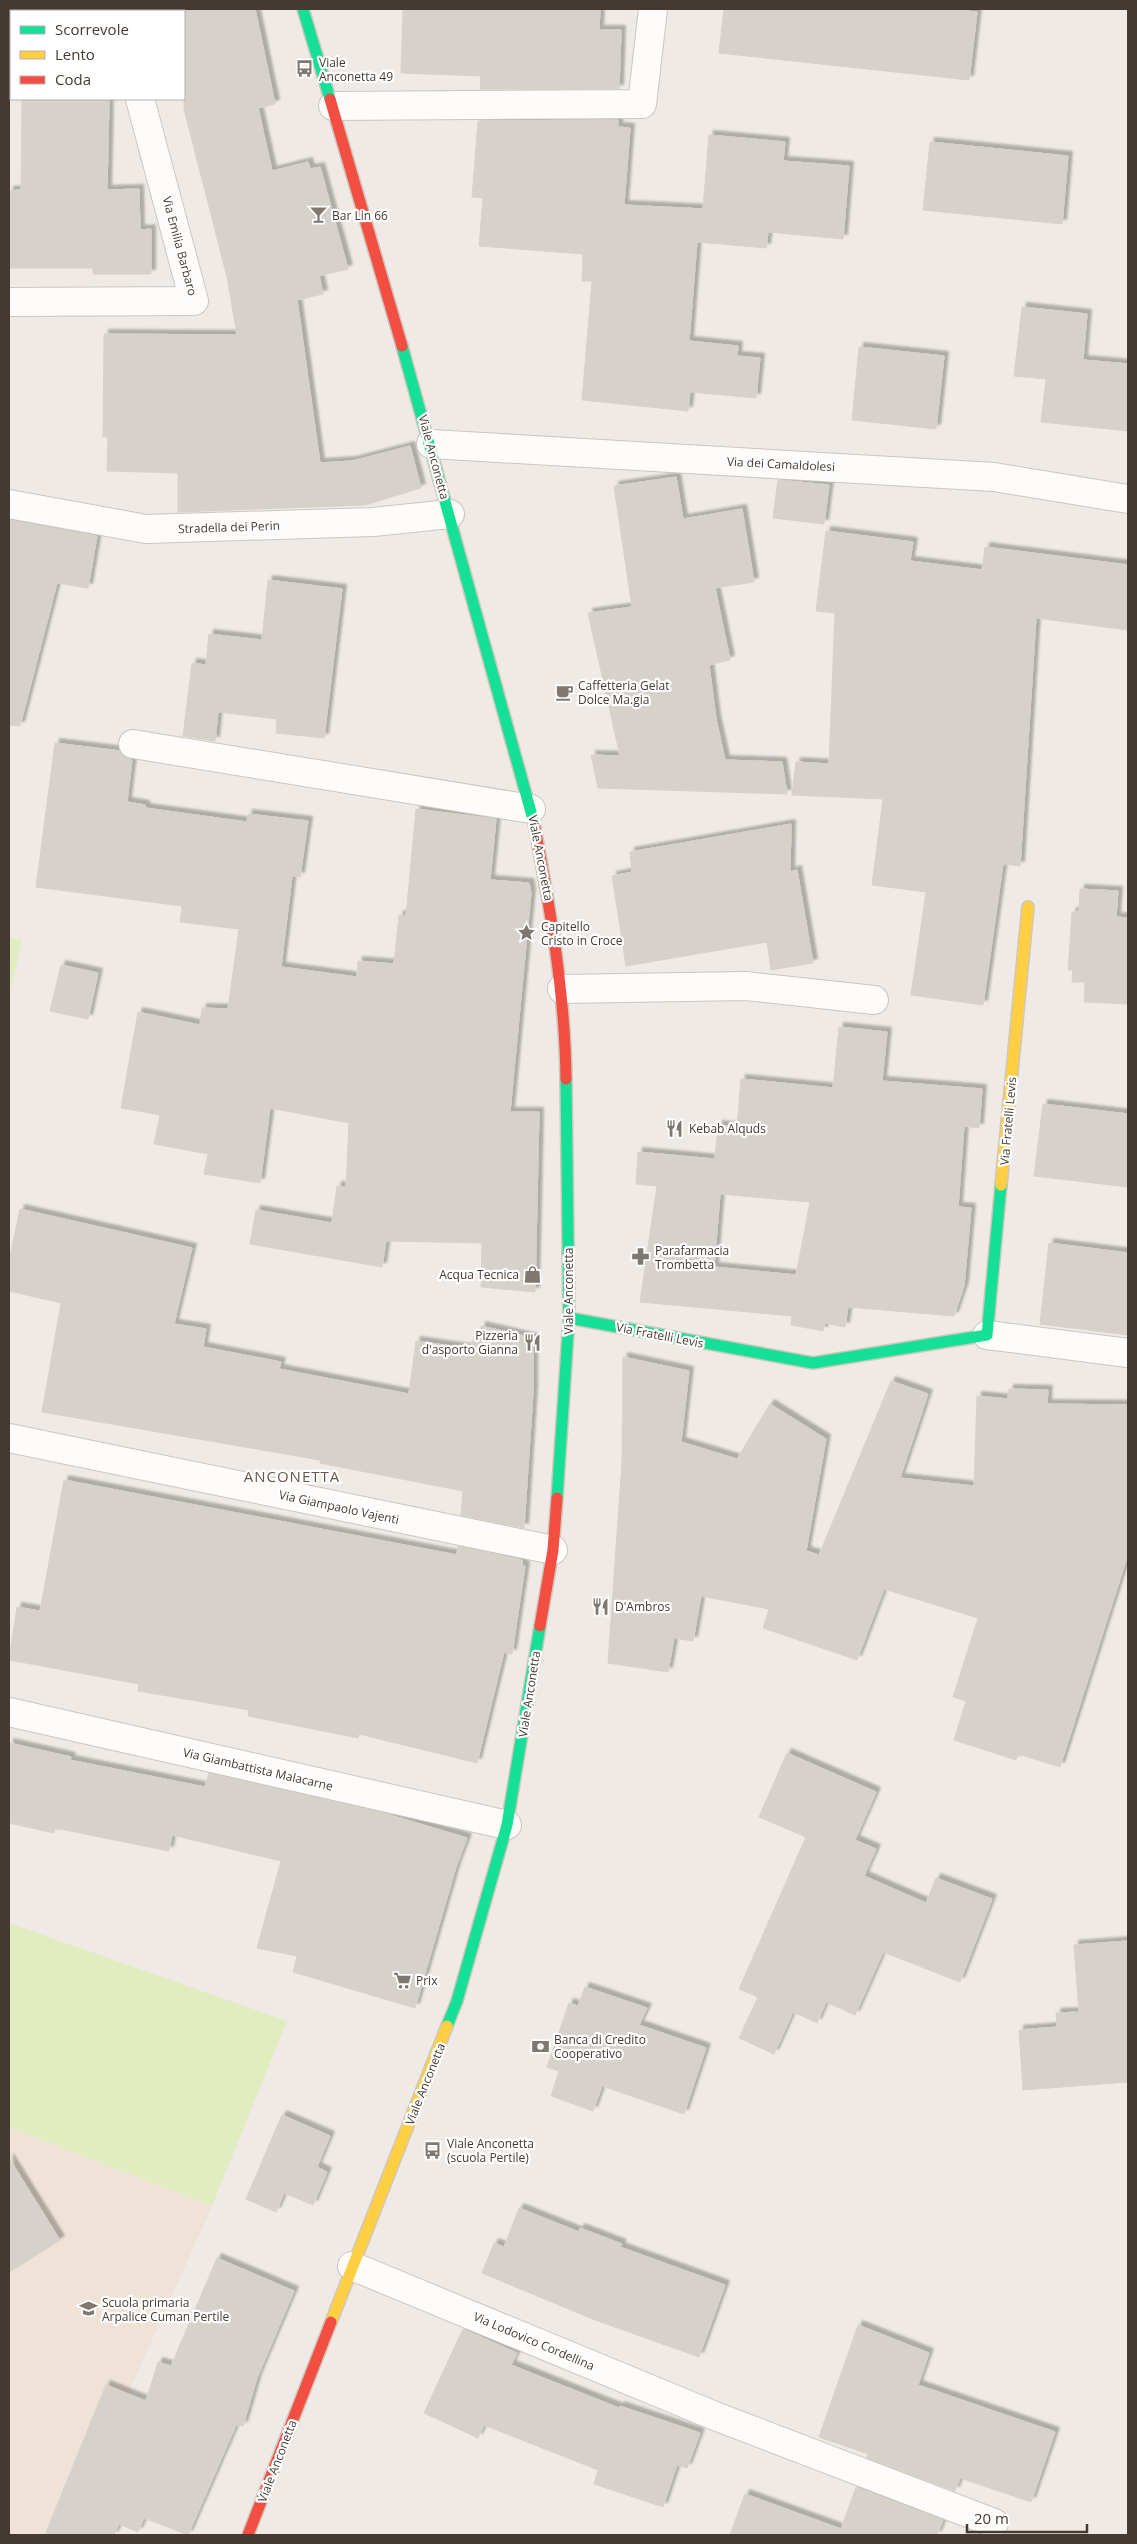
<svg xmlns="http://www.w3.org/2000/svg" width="1137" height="2544" viewBox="0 0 1137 2544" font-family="'Open Sans',sans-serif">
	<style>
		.education { fill: #eee3d6 }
		.green { fill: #e2ecc1 }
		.building { fill: #d7d1cc; stroke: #d7d1cb; fill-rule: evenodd; filter: url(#shadow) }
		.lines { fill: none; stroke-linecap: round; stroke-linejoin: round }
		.street-casing { stroke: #cbc6c1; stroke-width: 30 }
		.fast-casing { stroke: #d0c7bc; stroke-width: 14 }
		.slow-casing { stroke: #d0c7bc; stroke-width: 14 }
		.jam-casing { stroke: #d0c7bc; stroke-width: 14 }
		.street { stroke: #fdfcfb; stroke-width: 28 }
		.fast { stroke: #16e098; stroke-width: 11 }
		.slow { stroke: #ffcf43; stroke-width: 11 }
		.jam { stroke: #f24e42; stroke-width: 11 }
		.labels { text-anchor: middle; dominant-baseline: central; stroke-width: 4.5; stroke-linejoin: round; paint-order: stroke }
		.poi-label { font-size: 12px; fill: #453a31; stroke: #fff; text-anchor: start }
		.street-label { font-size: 12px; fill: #453a31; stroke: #fff }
		.quarter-label { font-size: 15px; letter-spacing: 1px; fill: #695647; stroke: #fff }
	</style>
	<defs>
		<filter id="shadow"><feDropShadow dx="4.5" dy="-4.5" stdDeviation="1" flood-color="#0004"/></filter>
	</defs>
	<rect width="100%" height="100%" fill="#efeae5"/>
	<!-- education -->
	<path class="education" d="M9,2127L212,2206L128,2394L85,2499L63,2491L45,2535H9Z"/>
	<!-- green -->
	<g class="green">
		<path d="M9,937L22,940L9,998Z"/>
		<path d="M9,1923L287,2021L212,2206L9,2127Z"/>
	</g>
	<!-- building -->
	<g class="building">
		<path d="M184,9H255L275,104L258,108L272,171L308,162L310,169L320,167L348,269L319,276L323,294L297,300L320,463L352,461L410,446L421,488L365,505L178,512V473L107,471L108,437H103L104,334L237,335L227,277L184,109Z"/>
		<path d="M403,9H600L599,30H621L619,89H480L481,76L401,73Z"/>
		<path d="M724,9H944L977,12L969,80L719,53Z"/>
		<path d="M22,99H109L107,190L139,189L140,230L151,229V274H93V268H9V191L21,190Z"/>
		<path d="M618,120V127L630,128L624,205L703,209L709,135L785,142L783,161L849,166L843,239L768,232L766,248L697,242L689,341L738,346L737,356L760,358L756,398L690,392L688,411L582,400L592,281H582L583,254L479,246L483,198L472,197L478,121Z"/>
		<path d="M930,142L1068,156L1062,224L923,210Z"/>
		<path d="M1022,307L1087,314L1083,360L1128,364V431L1041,422L1046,379L1014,376Z"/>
		<path d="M859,347L944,356L936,429L852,420Z"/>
		<path d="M676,477L683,519L742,509L754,582L715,588L730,660L709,665L716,719L725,760L782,762L787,794L598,788L591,755L620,756L588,613L632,607L614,486Z"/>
		<path d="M778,480L829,485L824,524L773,518Z"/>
		<path d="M9,520L97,536L88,588L57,583L20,726L9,725Z"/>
		<path d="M826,531L913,542L910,561L982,570L985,547L1128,565V630L1036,618L1020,866L1003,864L983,1005L911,995L926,892L872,885L883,799L792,795L796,762L829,764L835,613L816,611Z"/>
		<path d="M268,580L342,589L324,738L276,733L277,719L218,712L215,741L183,736L192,663L206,665L209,634L262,640Z"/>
		<path d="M55,743L120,751L124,756L132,760L127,802L145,805V808L247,822L248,814L308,821L300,877L292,876L281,967L357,977L358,961L394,964L399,915L406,916L416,809L496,819L490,880L529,883L531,893L510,1112H539L535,1292L481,1287L482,1243L386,1241L382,1267L250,1244L256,1210L332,1223L337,1186L346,1187L349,1123L270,1108L260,1183L204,1174L208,1154L154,1144L160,1115L121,1108L138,1012L200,1025L202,1008L228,1009L239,929L180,922L182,906L36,887Z"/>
		<path d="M791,824L790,872L797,870L813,963L771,970L767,942L626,966L612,876L632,872L630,852Z"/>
		<path d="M1080,889L1118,891L1116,917L1128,918V1004L1084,1002L1085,982H1072L1073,970H1068L1072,912H1079Z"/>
		<path d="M61,965L98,973L88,1019L50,1011Z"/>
		<path d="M839,1027L887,1032L882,1081L982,1089L979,1128L964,1126L958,1207L971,1208L964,1286L954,1316L848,1307L845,1327L825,1323L823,1331L791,1325L792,1316L640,1302L657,1186L636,1184L638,1152L715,1159L718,1125L737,1127L741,1079L833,1088ZM720,1194L810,1202L796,1275L714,1267Z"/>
		<path d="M1043,1104L1128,1114V1187L1034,1176Z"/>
		<path d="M20,1209L192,1248L174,1324L206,1329L203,1347L281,1362L279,1369L409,1394L416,1341L471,1349L472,1341H480L481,1326L533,1338V1392L524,1528L461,1515L463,1491L320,1463V1460L42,1412L61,1303L9,1291V1261Z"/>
		<path d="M1049,1243L1128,1253V1335L1040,1324Z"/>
		<path d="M623,1357L689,1371L681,1442L737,1459L770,1404L826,1439L806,1551L819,1555L891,1381L928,1394L900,1478L974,1486L977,1396L1008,1399L1009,1389L1048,1390L1047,1404L1128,1405V1554L1060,1767L1018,1754L1016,1760L954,1740L966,1701L953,1697L978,1618L884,1589L857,1660L763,1628L769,1609L701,1596L693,1641L674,1638L668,1672L608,1663L622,1463Z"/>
		<path d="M64,1480L457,1555L458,1546L522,1560V1565L525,1566L512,1654L504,1652L477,1763L359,1734L358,1738L248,1716L249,1710L138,1691L139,1684L9,1660L17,1607L40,1611Z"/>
		<path d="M9,1743L71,1757L70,1760L205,1787L209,1773L380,1812L467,1838L456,1867L415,2008L293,1972L297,1956L257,1948L281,1861L172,1835L169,1851L55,1828L54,1833L9,1823Z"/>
		<path d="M787,1753L876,1792L855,1840L876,1849L864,1876L926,1903L936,1878L992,1899L960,1982L883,1952L855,2015L826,2002L817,2023L793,2012L774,2054L739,2038L758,1997L739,1989L806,1837L759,1817Z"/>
		<path d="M1128,1941V2082L1023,2090L1019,2030L1057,2027L1056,2013L1079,2012L1074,1945Z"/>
		<path d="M585,1987L647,2008L639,2025L706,2048L684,2114L602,2086L593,2111L551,2096L559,2071L547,2067L569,2003L578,2006Z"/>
		<path d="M282,2115L330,2136L317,2167L327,2172L313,2205L284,2193L276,2212L246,2199Z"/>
		<path d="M9,2158L60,2240L9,2272Z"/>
		<path d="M519,2208L579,2232L580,2228L622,2244L620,2247L725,2285L699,2357L595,2320L482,2273L494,2243L504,2247Z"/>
		<path d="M217,2258L294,2291L257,2378L243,2426L236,2425L188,2535L144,2518L138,2532L119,2524L114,2535H45L106,2385L146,2401L158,2362L171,2366Z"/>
		<path d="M858,2325L929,2353L918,2385L1055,2432L1031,2502L960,2478L955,2491L867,2458L868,2454L819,2437Z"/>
		<path d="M463,2329L517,2353L511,2365L619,2408L620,2406L700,2433L687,2468L677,2465L663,2507L594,2484L598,2470L484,2425L478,2438L424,2413Z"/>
		<path d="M856,2487L943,2520L937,2535H730L745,2494L841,2529Z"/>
	</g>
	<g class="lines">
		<defs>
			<g id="street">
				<path d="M116,9L117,11"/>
				<path d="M9,27H11"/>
				<path d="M333,106L642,104L653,9"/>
				<path d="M9,302L194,301L140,99"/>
				<path d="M431,444L994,477L1128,499"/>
				<path d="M9,504L146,529L373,522L450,514"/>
				<path d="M133,744L531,809"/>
				<path d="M562,989L746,986L874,1000"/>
				<path d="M987,1335L1128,1353"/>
				<path d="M9,1438L553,1550"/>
				<path d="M9,1712L507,1825"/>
				<path d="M352,2266L715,2416L994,2523"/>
			</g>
			<g id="fast">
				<path d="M303,9L330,99"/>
				<path d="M402,346L534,823"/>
				<path d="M569,1318L813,1363L987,1335L1001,1185"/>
				<path d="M557,1498L569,1318L566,1079"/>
				<path d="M447,2026L457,2001L507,1825L540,1626"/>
			</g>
			<g id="slow">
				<path d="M1001,1185L1028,907"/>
				<path d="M331,2322L447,2026"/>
			</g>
			<g id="jam">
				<path d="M330,99L402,346"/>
				<path d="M534,823C550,908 565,992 566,1079"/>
				<path d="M540,1626L553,1550L557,1498"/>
				<path d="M248,2535L331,2322"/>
			</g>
		</defs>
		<!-- street casing -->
		<use href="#street" class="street-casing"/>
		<!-- fast casing -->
		<use href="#fast" class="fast-casing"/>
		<!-- slow casing -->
		<use href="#slow" class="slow-casing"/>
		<!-- jam casing -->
		<use href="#jam" class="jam-casing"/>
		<!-- street -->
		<use href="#street" class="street"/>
		<!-- fast -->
		<use href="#fast" class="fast"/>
		<!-- slow -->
		<use href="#slow" class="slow"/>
		<!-- jam -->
		<use href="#jam" class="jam"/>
	</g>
	<!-- icons -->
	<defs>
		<symbol id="bus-bare" viewBox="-9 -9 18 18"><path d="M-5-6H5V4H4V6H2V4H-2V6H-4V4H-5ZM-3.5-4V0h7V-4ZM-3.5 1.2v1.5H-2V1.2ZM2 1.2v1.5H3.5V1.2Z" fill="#807870" stroke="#fff" stroke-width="2.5" paint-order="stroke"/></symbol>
		<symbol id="bar-bare" viewBox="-9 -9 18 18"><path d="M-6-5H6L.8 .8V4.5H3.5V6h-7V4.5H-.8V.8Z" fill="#807870" stroke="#fff" stroke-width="2.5" paint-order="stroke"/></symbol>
		<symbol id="cafe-bare" viewBox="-9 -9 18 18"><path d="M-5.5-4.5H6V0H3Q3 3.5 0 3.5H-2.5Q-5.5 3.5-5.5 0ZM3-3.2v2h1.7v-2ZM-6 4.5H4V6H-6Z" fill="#807870" stroke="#fff" stroke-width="2.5" paint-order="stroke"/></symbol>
		<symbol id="sight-bare" viewBox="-9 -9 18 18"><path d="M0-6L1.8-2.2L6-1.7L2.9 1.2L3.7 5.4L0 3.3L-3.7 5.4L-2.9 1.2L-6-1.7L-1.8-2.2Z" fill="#807870" stroke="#fff" stroke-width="2.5" paint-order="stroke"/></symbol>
		<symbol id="restaurant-bare" viewBox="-9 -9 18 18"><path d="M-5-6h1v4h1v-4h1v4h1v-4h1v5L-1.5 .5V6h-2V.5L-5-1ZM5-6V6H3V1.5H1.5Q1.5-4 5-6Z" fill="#807870" stroke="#fff" stroke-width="2.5" paint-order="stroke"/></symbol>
		<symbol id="pharmacy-bare" viewBox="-9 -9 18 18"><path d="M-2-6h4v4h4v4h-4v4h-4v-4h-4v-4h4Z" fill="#807870" stroke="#fff" stroke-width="2.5" paint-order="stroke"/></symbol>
		<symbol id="shop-bare" viewBox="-9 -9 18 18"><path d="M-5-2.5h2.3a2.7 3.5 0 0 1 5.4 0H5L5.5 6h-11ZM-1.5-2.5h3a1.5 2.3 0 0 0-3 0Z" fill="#807870" stroke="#fff" stroke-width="2.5" paint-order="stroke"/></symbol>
		<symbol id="supermarket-bare" viewBox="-9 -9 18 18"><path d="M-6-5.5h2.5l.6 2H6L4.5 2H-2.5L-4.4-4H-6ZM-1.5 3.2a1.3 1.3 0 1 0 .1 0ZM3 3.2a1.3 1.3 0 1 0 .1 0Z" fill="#807870" stroke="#fff" stroke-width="2.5" paint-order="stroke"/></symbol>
		<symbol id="bank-bare" viewBox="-9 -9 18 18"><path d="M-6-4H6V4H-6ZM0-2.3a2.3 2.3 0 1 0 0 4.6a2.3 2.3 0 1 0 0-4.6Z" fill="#807870" stroke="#fff" stroke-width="2.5" paint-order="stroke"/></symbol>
		<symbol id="school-bare" viewBox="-9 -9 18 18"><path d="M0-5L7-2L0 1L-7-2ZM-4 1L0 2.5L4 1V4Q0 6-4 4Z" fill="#807870" stroke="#fff" stroke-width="2.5" paint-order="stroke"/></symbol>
	</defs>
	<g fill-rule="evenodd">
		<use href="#bus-bare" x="292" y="56" width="25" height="25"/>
		<use href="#bar-bare" x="306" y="202" width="25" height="25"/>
		<use href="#cafe-bare" x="552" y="680" width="25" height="25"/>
		<use href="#sight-bare" x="514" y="920" width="25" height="25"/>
		<use href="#restaurant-bare" x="662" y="1116" width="25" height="25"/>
		<use href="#pharmacy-bare" x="628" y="1244" width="25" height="25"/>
		<use href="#shop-bare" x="520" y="1262" width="25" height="25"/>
		<use href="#restaurant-bare" x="520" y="1330" width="25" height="25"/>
		<use href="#restaurant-bare" x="588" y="1594" width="25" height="25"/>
		<use href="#supermarket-bare" x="390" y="1968" width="25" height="25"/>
		<use href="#bank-bare" x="528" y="2034" width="25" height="25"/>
		<use href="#bus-bare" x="420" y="2138" width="25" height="25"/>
		<use href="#school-bare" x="76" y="2296" width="25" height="25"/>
	</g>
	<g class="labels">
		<!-- poi labels -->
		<g class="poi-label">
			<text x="319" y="62">Viale<tspan x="319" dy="14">Anconetta 49</tspan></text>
			<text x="332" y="215">Bar Lin 66</text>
			<text x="578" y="685">Caffetteria Gelat<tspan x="578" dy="14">Dolce Ma.gia</tspan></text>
			<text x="541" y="926">Capitello<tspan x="541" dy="14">Cristo in Croce</tspan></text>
			<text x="689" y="1128">Kebab Alquds</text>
			<text x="655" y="1250">Parafarmacia<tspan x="655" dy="14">Trombetta</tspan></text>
			<text x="519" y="1274" text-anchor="end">Acqua Tecnica</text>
			<text x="518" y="1335" text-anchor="end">Pizzeria<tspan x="518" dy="14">d'asporto Gianna</tspan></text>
			<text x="615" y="1606">D'Ambros</text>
			<text x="416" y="1980">Prix</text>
			<text x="554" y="2039">Banca di Credito<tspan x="554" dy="14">Cooperativo</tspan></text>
			<text x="447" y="2143">Viale Anconetta<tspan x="447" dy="14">(scuola Pertile)</tspan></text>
			<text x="102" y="2302">Scuola primaria<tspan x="102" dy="14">Arpalice Cuman Pertile</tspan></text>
		</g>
		<!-- street labels -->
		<g class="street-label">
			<text transform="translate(180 246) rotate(75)">Via Emilia Barbaro</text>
			<text transform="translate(434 457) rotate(75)">Viale Anconetta</text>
			<text transform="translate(781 464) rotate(3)">Via dei Camaldolesi</text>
			<text transform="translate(229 527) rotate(-2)">Stradella dei Perin</text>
			<text transform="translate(541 858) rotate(79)">Viale Anconetta</text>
			<text transform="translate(1008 1121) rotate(-85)">Via Fratelli Levis</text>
			<text transform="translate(568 1291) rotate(-90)">Viale Anconetta</text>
			<text transform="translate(660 1335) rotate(11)">Via Fratelli Levis</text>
			<text transform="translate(339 1507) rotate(12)">Via Giampaolo Vajenti</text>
			<text transform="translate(529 1694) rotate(-81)">Viale Anconetta</text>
			<text transform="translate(258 1769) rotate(13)">Via Giambattista Malacarne</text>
			<text transform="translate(425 2084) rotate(-68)">Viale Anconetta</text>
			<text transform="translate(534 2341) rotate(23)">Via Lodovico Cordellina</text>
			<text transform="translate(277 2461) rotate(-69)">Viale Anconetta</text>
		</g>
		<!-- quarter labels -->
		<g class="quarter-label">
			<text x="292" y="1476">ANCONETTA</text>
		</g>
	</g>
	<!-- border -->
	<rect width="1137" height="2544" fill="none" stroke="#453a31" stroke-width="20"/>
	<!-- legend -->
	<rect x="10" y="10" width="175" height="90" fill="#ffffff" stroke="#b5b0ad"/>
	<rect x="20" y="26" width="25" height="8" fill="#16e098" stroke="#b5b0ad"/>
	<text x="55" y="35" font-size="15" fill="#453a31">Scorrevole</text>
	<rect x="20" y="51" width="25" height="8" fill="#ffcf43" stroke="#b5b0ad"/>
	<text x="55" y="60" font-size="15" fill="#453a31">Lento</text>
	<rect x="20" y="76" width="25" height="8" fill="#f24e42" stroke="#b5b0ad"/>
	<text x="55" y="85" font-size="15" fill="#453a31">Coda</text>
	<!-- scale -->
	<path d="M967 2524v8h120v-8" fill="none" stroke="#453a31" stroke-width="2.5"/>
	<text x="974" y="2524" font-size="15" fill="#453a31" stroke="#ffffff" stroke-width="4" paint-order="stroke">20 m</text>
</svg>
